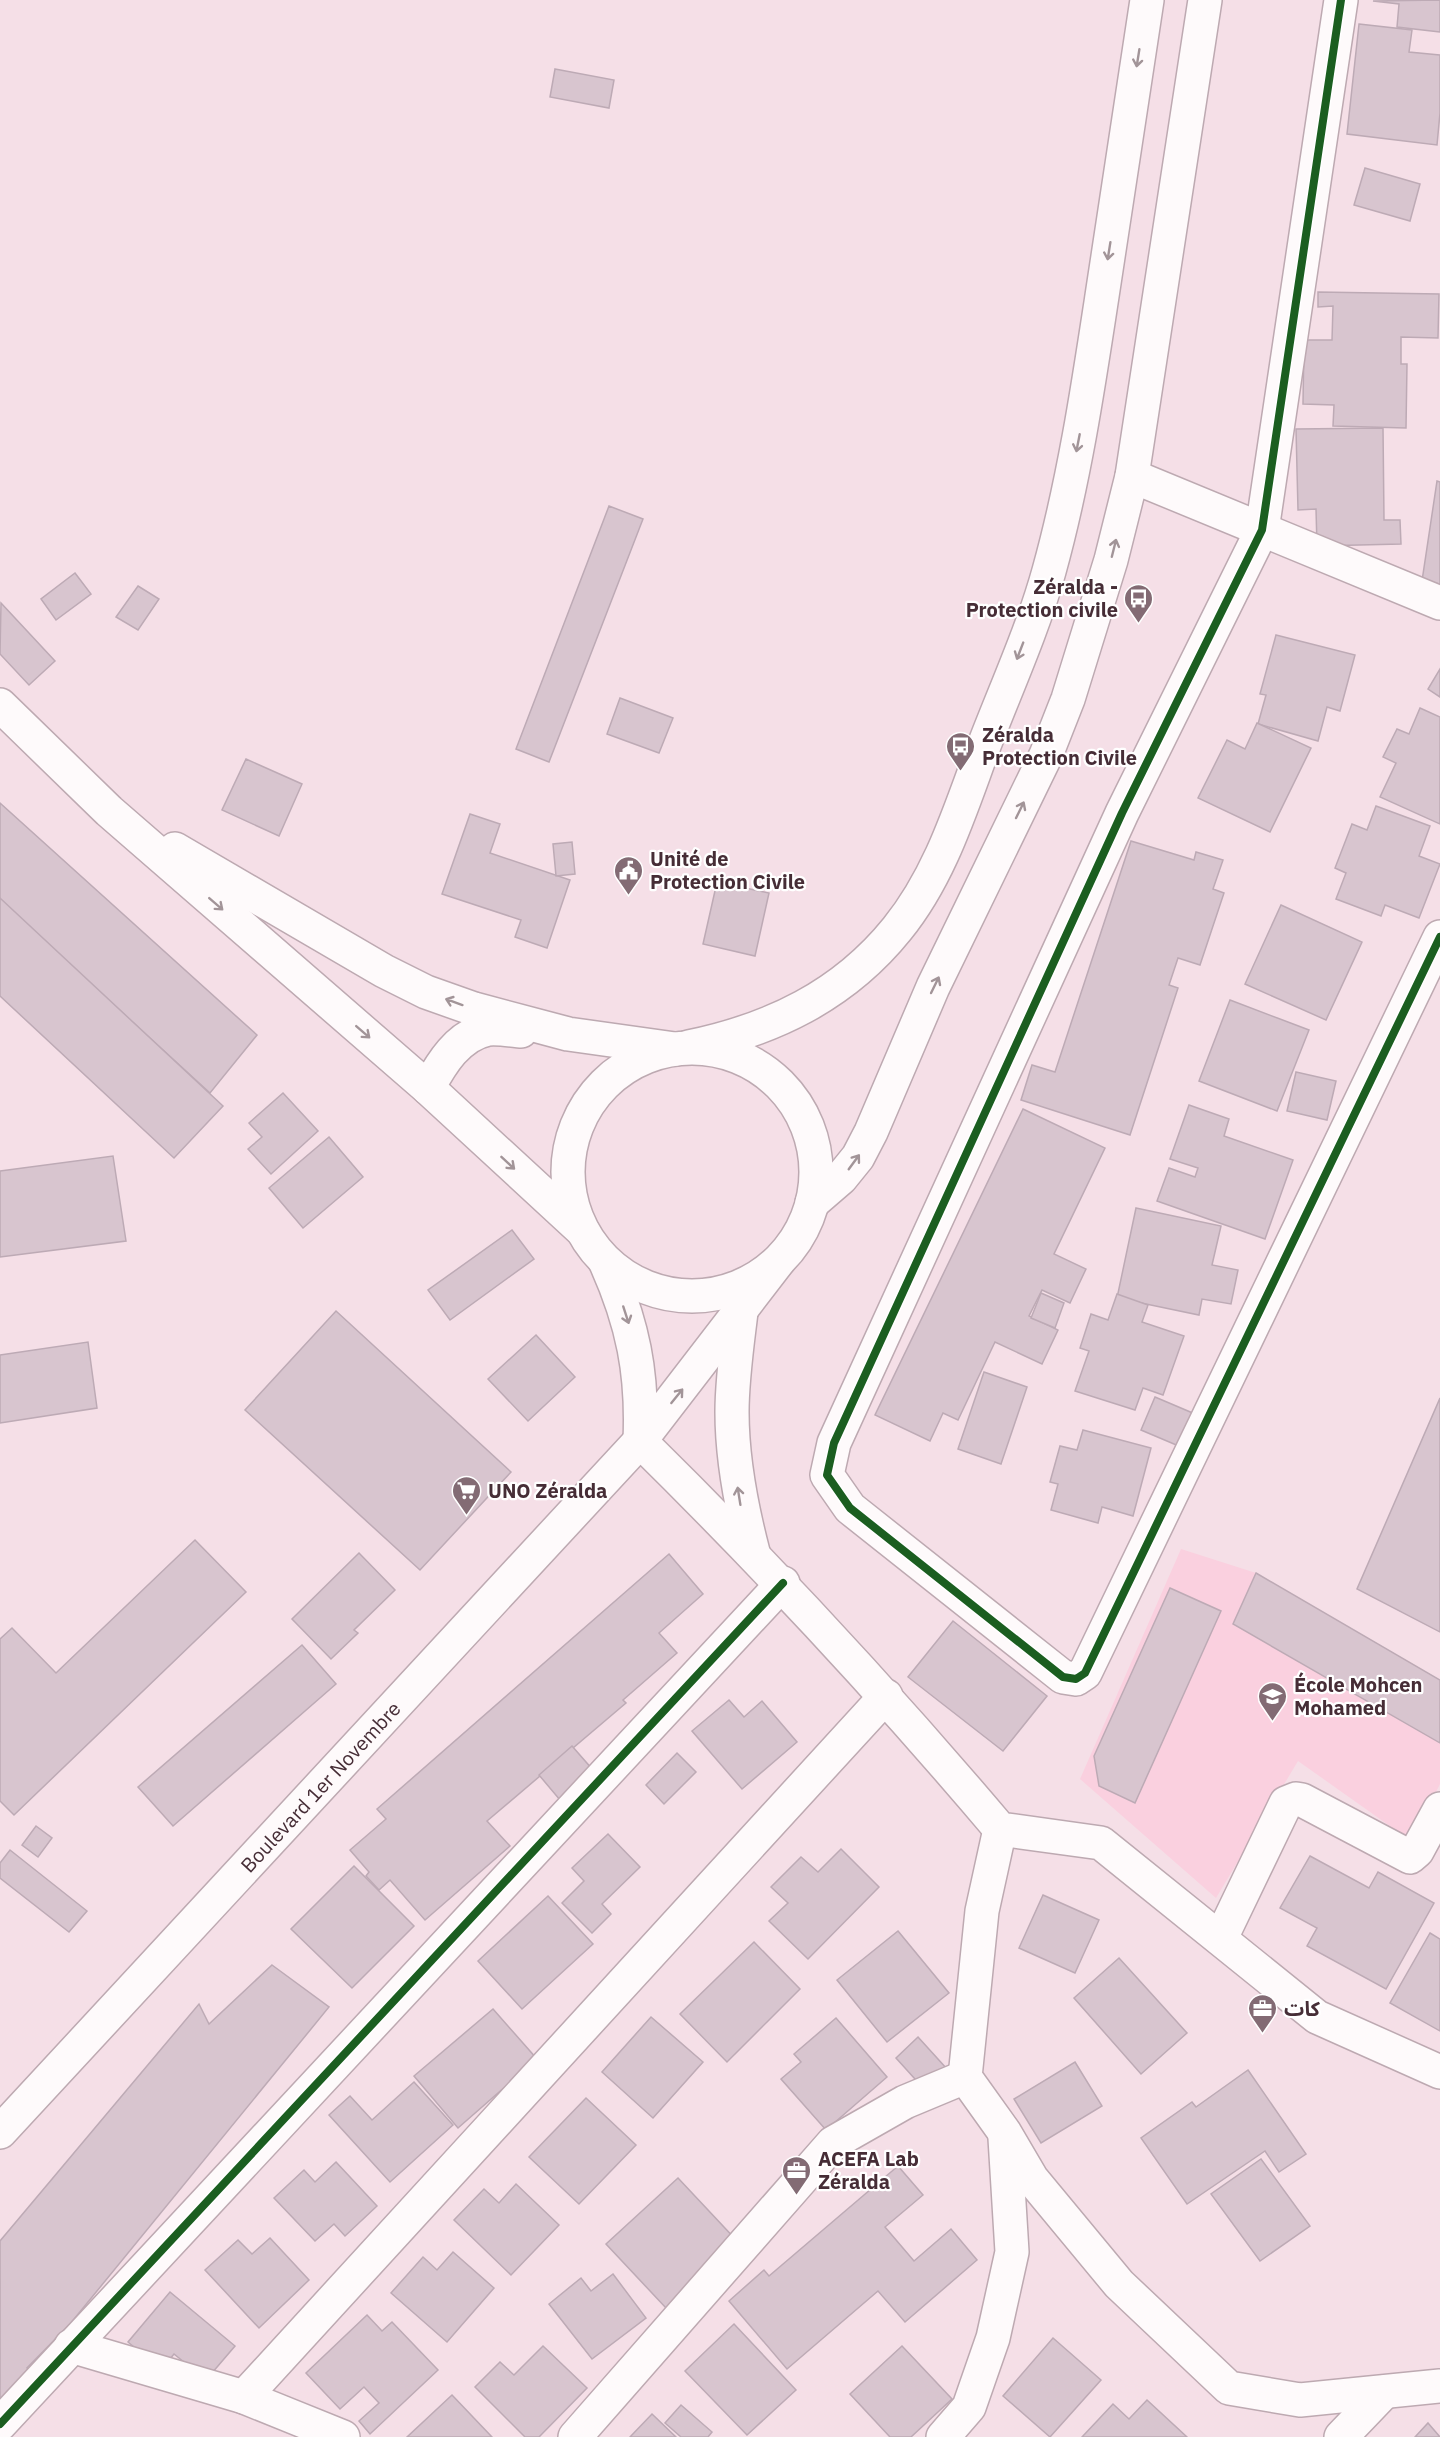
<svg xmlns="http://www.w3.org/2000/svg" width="1440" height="2437" viewBox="0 0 1440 2437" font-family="'IBM Plex Sans','Noto Sans Arabic',sans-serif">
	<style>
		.built { fill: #fad0df }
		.building { fill: #d8c5cf; stroke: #bdaab5; stroke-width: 1.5 }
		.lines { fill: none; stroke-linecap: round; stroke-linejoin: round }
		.minor-casing { stroke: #bda9b1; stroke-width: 36 }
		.major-casing { stroke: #bda9b1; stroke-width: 36 }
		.highway-casing { stroke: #bda9b1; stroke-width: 36 }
		.minor { stroke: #fefafb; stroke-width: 33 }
		.major { stroke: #fefafb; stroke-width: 33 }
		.highway { stroke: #fefafb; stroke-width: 33 }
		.cycleway-casing { stroke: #fff; stroke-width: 11 }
		.cycleway { stroke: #1b5e20; stroke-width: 8 }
		.oneway { stroke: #a29498 }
		.labels { text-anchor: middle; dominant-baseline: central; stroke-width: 4.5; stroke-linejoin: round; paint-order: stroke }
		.poi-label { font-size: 20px; font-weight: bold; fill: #462d36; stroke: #fff; text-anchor: start }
		.street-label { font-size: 20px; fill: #462d36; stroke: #fff }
	</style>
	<rect width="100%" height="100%" fill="#f5dfe7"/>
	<!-- built -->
	<path class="built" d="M1181,1549L1256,1573L1440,1680V1784L1411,1841L1298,1761L1216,1898L1080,1779Z"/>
	<!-- building -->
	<g class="building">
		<path d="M1440,0V32L1397,27L1399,4L1373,1Z"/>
		<path d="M1359,24L1412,30L1409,52L1440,55V113L1437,145L1347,134Z"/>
		<path d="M555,69L614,80L609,108L550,97Z"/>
		<path d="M1365,168L1420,184L1410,221L1354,205Z"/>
		<path d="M1318,292L1439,294L1438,338L1401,337V364H1407L1406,428L1333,426L1334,405L1303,404L1304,340H1332L1333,306L1318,307Z"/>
		<path d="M1383,428L1384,520H1400L1401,544L1317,546L1316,509L1298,510L1296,429Z"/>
		<path d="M1437,481L1440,482V584L1422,581Z"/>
		<path d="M609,506L643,519L549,762L516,749Z"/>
		<path d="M75,573L91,594L56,620L41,599Z"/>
		<path d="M138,586L159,599L138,630L116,617Z"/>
		<path d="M1,603L55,661L29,685L0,654Z"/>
		<path d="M1276,635L1355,655L1340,711L1327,707L1318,741L1258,724L1266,695L1260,694Z"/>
		<path d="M1440,669V697L1428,689Z"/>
		<path d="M620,698L673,718L659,753L607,734Z"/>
		<path d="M1420,708L1440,717V824L1380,797L1396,763L1383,757L1397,729L1409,734Z"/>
		<path d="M1257,723L1311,748L1270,832L1198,798L1227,740L1245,749Z"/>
		<path d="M246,759L302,784L279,836L222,810Z"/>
		<path d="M0,803L257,1035L210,1093L0,901Z"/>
		<path d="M1376,806L1430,826L1419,856L1440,864L1419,918L1385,905L1381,916L1336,899L1346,873L1335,868L1352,824L1367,830Z"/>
		<path d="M470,814L500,824L490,853L570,880L547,948L515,937L521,920L442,894Z"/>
		<path d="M1131,841L1194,860L1196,852L1223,860L1213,889L1224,893L1200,965L1178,958L1169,985L1178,988L1130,1135L1021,1100L1032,1065L1055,1072Z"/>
		<path d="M572,842L575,874L556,876L553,844Z"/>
		<path d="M717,882L769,893L755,956L703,944Z"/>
		<path d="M0,898L223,1106L174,1158L0,996Z"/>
		<path d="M1281,905L1362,942L1326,1020L1245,984Z"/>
		<path d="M1230,1000L1309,1030L1277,1111L1199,1081Z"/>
		<path d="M1296,1072L1336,1081L1327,1120L1287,1111Z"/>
		<path d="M283,1093L318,1131L271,1174L248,1149L262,1137L249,1123Z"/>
		<path d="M1189,1105L1229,1119L1224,1136L1293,1160L1265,1239L1157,1201L1169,1168L1195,1177L1198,1168L1170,1159Z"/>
		<path d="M1023,1109L1105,1148L1054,1254L1086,1269L1070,1303L1042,1290L1029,1316L1058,1330L1042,1364L995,1342L958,1420L943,1413L930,1441L875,1415Z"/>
		<path d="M329,1137L363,1177L303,1228L269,1188Z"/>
		<path d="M113,1156L126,1241L0,1257V1171Z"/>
		<path d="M1136,1208L1221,1226L1212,1265L1238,1270L1231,1304L1202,1299L1199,1315L1117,1298Z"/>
		<path d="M512,1230L534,1259L450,1320L428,1290Z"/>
		<path d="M1041,1293L1064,1303L1055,1328L1031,1318Z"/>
		<path d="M1117,1294L1148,1305L1142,1322L1184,1336L1163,1395L1143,1388L1135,1410L1075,1391L1089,1351L1080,1348L1091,1314L1108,1320Z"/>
		<path d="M336,1311L511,1472L420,1570L245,1410Z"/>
		<path d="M536,1335L575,1377L528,1421L488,1379Z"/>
		<path d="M88,1342L97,1408L0,1423V1355Z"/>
		<path d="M984,1372L1027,1387L1001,1464L958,1449Z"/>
		<path d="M1155,1397L1195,1414L1181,1447L1141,1430Z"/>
		<path d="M1440,1398V1632L1357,1589Z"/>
		<path d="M1083,1430L1151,1448L1133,1516L1102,1507L1098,1523L1051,1510L1058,1484L1050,1482L1060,1446L1077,1450Z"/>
		<path d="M195,1540L246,1592L14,1815L0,1801V1639L12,1628L56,1673Z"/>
		<path d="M359,1553L395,1590L354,1630L358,1633L331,1659L292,1619Z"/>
		<path d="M669,1554L703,1594L659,1633L677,1653L623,1700L626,1703L487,1821L510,1846L425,1920L390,1880L379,1890L366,1876L369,1872L350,1850L386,1819L377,1809Z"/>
		<path d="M1256,1573L1440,1680V1743L1233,1624Z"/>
		<path d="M1170,1588L1221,1611L1135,1803L1099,1786L1094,1756Z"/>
		<path d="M953,1621L1047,1696L1003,1751L908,1677Z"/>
		<path d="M302,1645L336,1684L173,1826L138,1787Z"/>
		<path d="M729,1700L744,1717L762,1701L797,1742L742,1789L692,1731Z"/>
		<path d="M572,1746L593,1770L560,1800L539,1775Z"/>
		<path d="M677,1753L696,1772L664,1804L646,1785Z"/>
		<path d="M36,1826L52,1838L38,1857L22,1845Z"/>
		<path d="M608,1834L640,1867L602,1904L611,1914L592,1933L562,1903L584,1881L572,1868Z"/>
		<path d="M841,1849L879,1887L808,1959L769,1921L788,1903L771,1887L801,1857L818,1872Z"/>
		<path d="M10,1850L87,1911L69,1932L0,1878V1863Z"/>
		<path d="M1310,1856L1369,1888L1378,1872L1434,1903L1386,1989L1307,1946L1317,1928L1280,1908Z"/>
		<path d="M354,1866L414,1926L352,1988L291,1929Z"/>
		<path d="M1043,1895L1099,1920L1075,1973L1019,1948Z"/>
		<path d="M548,1896L593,1944L522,2009L478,1961Z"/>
		<path d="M898,1931L949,1993L887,2042L837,1980Z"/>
		<path d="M1430,1933L1440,1939V2031L1390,2003Z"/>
		<path d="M754,1942L800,1989L727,2062L680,2014Z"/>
		<path d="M1119,1958L1187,2033L1141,2074L1074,1998Z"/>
		<path d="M272,1965L329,2007L70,2324L27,2368L30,2370L0,2404V2241L199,2004L209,2024Z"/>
		<path d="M493,2009L537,2059L458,2128L414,2076Z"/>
		<path d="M651,2017L703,2062L653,2118L602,2072Z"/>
		<path d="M836,2018L887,2077L826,2130L781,2079L801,2062L794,2054Z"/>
		<path d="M918,2037L947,2069L924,2089L896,2058Z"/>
		<path d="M1075,2062L1102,2106L1041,2143L1014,2099Z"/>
		<path d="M1248,2070L1306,2154L1279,2172L1265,2151L1187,2204L1141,2138L1192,2102L1196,2107Z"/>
		<path d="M414,2082L453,2125L390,2182L329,2115L350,2096L372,2120Z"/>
		<path d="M586,2098L636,2145L579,2204L529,2157Z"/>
		<path d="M1261,2159L1310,2226L1260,2261L1211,2194Z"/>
		<path d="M336,2162L377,2206L345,2236L334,2224L315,2241L274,2198L304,2170L315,2182Z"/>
		<path d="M898,2166L923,2195L885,2227L914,2261L951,2229L977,2260L905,2322L878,2291L787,2369L729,2301L764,2270L769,2276Z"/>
		<path d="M678,2178L738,2242L666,2308L606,2244Z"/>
		<path d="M516,2184L559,2225L511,2275L454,2220L484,2189L499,2203Z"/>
		<path d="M270,2238L309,2280L259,2328L205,2270L238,2240L252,2254Z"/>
		<path d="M453,2252L494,2288L447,2342L391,2293L423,2257L437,2270Z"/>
		<path d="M613,2274L646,2318L592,2359L549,2304L581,2278L591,2291Z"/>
		<path d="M170,2292L235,2346L206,2380L174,2354L161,2370L128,2342Z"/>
		<path d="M367,2315L382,2331L392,2322L438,2370L370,2434L359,2421L379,2403L364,2387L340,2409L306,2373Z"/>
		<path d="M734,2324L796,2390L747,2435L685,2371Z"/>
		<path d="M1053,2338L1101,2380L1050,2437L1003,2396Z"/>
		<path d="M543,2346L587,2388L539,2437H525L475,2387L500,2362L514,2375Z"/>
		<path d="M902,2346L952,2399L911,2437H890L850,2394Z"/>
		<path d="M452,2395L492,2437H407Z"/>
		<path d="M1147,2400L1187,2437H1082L1113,2404L1129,2419Z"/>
		<path d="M681,2405L712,2432L708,2437H681L665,2423Z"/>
		<path d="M652,2414L676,2437H630Z"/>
		<path d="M1428,2423L1440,2437H1415Z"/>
	</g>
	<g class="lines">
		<defs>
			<g id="minor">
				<path d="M1341,0L1262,530L1122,813L834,1443L827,1475L850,1508L1063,1677L1076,1679L1085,1673L1440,937"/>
				<path d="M1132,476L1440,603"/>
				<path d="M640,1441C767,1566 885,1693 1000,1829L1101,1843L1317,2017L1440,2072"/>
				<path d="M1000,1829L982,1911L965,2077L1005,2133L1032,2179L1119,2284L1229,2388L1300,2400L1440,2386"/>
				<path d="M1221,1938L1286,1803L1296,1799L1302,1800L1410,1857L1417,1851L1440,1809"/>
				<path d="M71,2346L244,2397L343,2437"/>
				<path d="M244,2397L886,1696"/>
				<path d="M0,2424L783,1583"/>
				<path d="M575,2437L833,2143L905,2102L965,2077"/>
				<path d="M943,2437L969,2407L993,2338L1012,2252L1005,2138"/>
				<path d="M1341,2437L1384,2392"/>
			</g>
			<g id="major">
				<path d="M0,705L109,811L428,1088L582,1230"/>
				<path d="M175,849L384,971L426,992L474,1009L568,1034L675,1049"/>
				<path d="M428,1088C441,1064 458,1035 488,1029C498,1028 511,1030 521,1031"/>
				<path d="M605,1261C633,1323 643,1373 640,1441"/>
				<path d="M741,1312C737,1345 732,1379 732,1412C732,1460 741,1506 753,1552"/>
				<path id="s1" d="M0,2132L640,1441L777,1263"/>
			</g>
			<g id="highway">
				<path d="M689,1047C771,1030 843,996 897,929C941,875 961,807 985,743C1007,686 1033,629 1049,571C1074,481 1088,388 1102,296C1117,197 1132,99 1147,0"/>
				<circle cx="692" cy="1172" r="124"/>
				<path d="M812,1203L841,1178L858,1157L871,1132L933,987L1046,755L1068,699L1111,560L1132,476L1205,0"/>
			</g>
		</defs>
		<!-- minor casing -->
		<use href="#minor" class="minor-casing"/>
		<!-- major casing -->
		<use href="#major" class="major-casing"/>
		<!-- highway casing -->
		<use href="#highway" class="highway-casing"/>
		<!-- minor -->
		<use href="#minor" class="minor"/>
		<!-- major -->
		<use href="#major" class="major"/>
		<!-- highway -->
		<use href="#highway" class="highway"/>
		<defs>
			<g id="cycleway">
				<path d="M1341,0L1262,530L1122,813L834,1443L827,1475L850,1508L1063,1677L1076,1679L1085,1673L1440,937"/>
				<path d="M0,2424L783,1583"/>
			</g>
		</defs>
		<!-- cycleway casing -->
		<use href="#cycleway" class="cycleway-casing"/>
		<!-- cycleway -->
		<use href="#cycleway" class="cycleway"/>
	</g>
	<!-- one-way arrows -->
	<defs><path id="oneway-shaft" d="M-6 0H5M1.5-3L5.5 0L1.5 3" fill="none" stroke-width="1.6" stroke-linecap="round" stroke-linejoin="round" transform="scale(1.5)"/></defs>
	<g class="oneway">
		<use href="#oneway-shaft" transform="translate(1138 58) rotate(99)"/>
		<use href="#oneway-shaft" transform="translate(1109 251) rotate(99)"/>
		<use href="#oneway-shaft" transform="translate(1078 443) rotate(101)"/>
		<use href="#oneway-shaft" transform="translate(1114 548) rotate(-76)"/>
		<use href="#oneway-shaft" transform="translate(1020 651) rotate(111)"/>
		<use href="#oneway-shaft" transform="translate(1020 810) rotate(-64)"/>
		<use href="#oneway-shaft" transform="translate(216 904) rotate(41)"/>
		<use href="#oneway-shaft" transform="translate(935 985) rotate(-64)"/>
		<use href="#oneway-shaft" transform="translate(454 1002) rotate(-160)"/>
		<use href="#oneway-shaft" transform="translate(363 1032) rotate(41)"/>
		<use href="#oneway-shaft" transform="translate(854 1162) rotate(-54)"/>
		<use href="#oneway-shaft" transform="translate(508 1163) rotate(43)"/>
		<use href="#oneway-shaft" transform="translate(626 1315) rotate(72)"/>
		<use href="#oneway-shaft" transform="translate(677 1396) rotate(-51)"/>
		<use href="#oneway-shaft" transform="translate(739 1496) rotate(-99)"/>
	</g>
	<!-- icons -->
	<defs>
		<symbol id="bus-pin" viewBox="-11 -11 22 30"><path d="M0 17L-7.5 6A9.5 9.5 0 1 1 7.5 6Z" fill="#836b74" stroke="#fff"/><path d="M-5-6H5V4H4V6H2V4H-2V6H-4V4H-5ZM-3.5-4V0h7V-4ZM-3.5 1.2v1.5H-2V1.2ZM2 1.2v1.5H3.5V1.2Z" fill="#fff"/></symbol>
		<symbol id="civic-pin" viewBox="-11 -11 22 30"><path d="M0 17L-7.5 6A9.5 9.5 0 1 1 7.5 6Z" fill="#836b74" stroke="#fff"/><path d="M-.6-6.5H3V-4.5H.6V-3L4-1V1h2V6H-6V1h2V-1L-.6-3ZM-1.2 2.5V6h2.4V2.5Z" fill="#fff"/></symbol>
		<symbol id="supermarket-pin" viewBox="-11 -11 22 30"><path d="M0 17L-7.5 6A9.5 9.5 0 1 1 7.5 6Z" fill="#836b74" stroke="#fff"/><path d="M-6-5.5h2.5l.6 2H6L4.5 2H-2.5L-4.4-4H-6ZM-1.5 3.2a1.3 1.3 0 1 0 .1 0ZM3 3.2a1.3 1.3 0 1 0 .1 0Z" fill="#fff"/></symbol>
		<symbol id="school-pin" viewBox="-11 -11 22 30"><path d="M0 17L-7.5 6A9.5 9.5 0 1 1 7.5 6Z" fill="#836b74" stroke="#fff"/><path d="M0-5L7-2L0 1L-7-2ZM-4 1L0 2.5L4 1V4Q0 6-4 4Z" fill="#fff"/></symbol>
		<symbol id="office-pin" viewBox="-11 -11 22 30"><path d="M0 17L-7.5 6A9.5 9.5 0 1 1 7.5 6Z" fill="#836b74" stroke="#fff"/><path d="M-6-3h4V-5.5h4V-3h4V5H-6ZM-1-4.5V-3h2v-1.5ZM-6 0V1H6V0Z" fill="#fff"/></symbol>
	</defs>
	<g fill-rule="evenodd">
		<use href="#bus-pin" x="1122" y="582" width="33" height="45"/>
		<use href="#bus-pin" x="944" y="730" width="33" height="45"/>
		<use href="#civic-pin" x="612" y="854" width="33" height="45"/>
		<use href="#supermarket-pin" x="450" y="1474" width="33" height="45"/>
		<use href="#school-pin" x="1256" y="1680" width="33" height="45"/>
		<use href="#office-pin" x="1246" y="1992" width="33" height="45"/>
		<use href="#office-pin" x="780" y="2154" width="33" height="45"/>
	</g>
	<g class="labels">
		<!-- poi labels -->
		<g class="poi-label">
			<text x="1118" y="586" text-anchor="end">Zéralda -<tspan x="1118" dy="23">Protection civile</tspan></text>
			<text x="982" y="734">Zéralda<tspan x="982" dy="23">Protection Civile</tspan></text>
			<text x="650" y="858">Unité de<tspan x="650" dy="23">Protection Civile</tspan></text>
			<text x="488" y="1490">UNO Zéralda</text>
			<text x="1294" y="1684">École Mohcen<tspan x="1294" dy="23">Mohamed</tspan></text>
			<text x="1284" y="2008">كات</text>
			<text x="818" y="2158">ACEFA Lab<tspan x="818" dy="23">Zéralda</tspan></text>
		</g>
		<!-- street labels -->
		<g class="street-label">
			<text stroke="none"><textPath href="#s1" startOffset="471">Boulevard 1er Novembre</textPath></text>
		</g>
	</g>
</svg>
